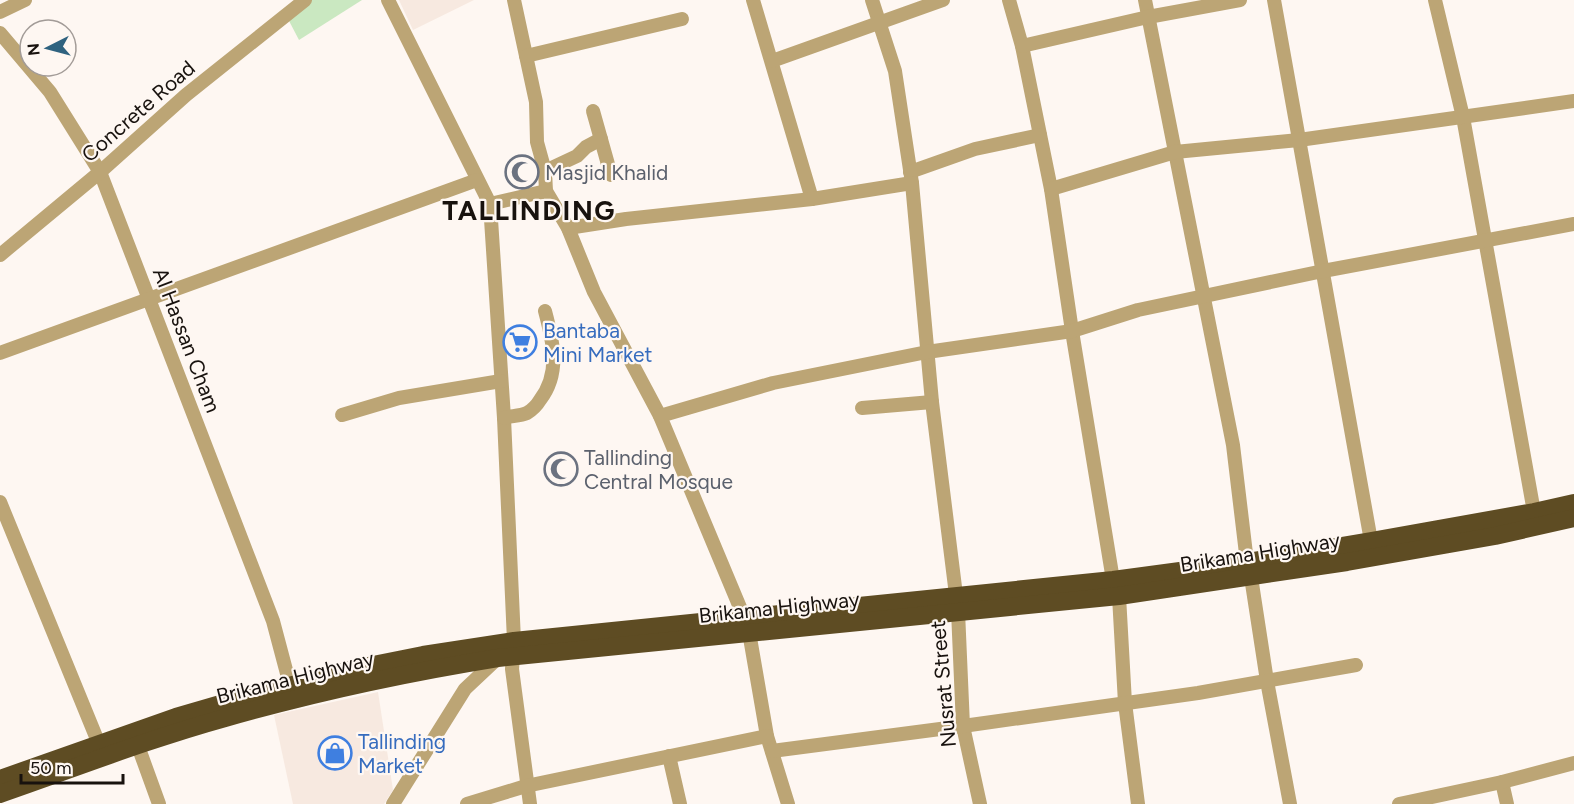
<svg xmlns="http://www.w3.org/2000/svg" width="1574" height="804" viewBox="0 0 1574 804" font-family="Figtree,sans-serif">
	<style>
		.built { fill: #f7e9e0 }
		.green { fill: #cae8c1 }
		.lines { fill: none; stroke-linecap: round; stroke-linejoin: round }
		.minor { stroke: #bca575; stroke-width: 14 }
		.highway { stroke: #5e4c23; stroke-width: 18 }
		.labels { text-anchor: middle; dominant-baseline: central; stroke-width: 4.5; stroke-linejoin: round; paint-order: stroke }
		.street-label { font-size: 21px; fill: #18120e; stroke: #fef7f2 }
		.worship-label { font-size: 21px; fill: #5b616d; stroke: #fef7f2; text-anchor: start }
		.shop-label { font-size: 21px; fill: #366cbe; stroke: #fef7f2; text-anchor: start }
		.district-label { font-size: 27px; font-weight: bold; letter-spacing: 1.5px; fill: #18120e; stroke: #fef7f2 }
	</style>
	<rect width="100%" height="100%" fill="#fef7f2"/>
	<!-- built -->
	<g class="built">
		<path d="M399,0H474L413,30Z"/>
		<path d="M378,692L393,790L384,804H293L274,715Z"/>
	</g>
	<!-- green -->
	<path class="green" d="M308,0H362L299,40L287,17Z"/>
	<g class="lines">
		<!-- minor -->
		<g class="minor">
			<path d="M388,0L490,204L504,418L514,641L512,669L530,804"/>
			<path d="M514,0L536,102L537,142L545,171L546,191L568,228L594,292L660,416L744,617"/>
			<path d="M753,0L812,199"/>
			<path d="M872,0L895,71L912,183L932,402L958,611L963,726L980,804"/>
			<path d="M1009,0L1022,46L1051,189L1072,331L1113,580"/>
			<path d="M1145,0L1233,445L1247,562"/>
			<path d="M1274,0L1371,541"/>
			<path d="M1435,0L1463,117L1534,512"/>
			<path d="M0,12L25,0"/>
			<path d="M0,33L50,92L100,172L273,621L290,685"/>
			<path d="M1022,46L1148,17L1240,0"/>
			<path d="M526,56L682,19"/>
			<path d="M772,61L943,0"/>
			<path d="M593,111L611,175"/>
			<path d="M545,171L577,156L586,147L601,139"/>
			<path d="M910,172L975,149L1040,135"/>
			<path d="M1051,189L1175,152L1299,140L1574,101"/>
			<path d="M490,204L546,191"/>
			<path d="M568,228L626,219L812,199L912,183"/>
			<path d="M0,255L100,172L186,95L305,0"/>
			<path d="M0,353L477,180"/>
			<path d="M862,408L932,402"/>
			<path d="M342,415L399,398L501,381"/>
			<path d="M660,416L773,383L927,352L1072,331L1138,310L1323,271L1574,224"/>
			<path d="M504,418C511,416 520,416 527,413C532,410 537,405 540,400C561,373 553,341 545,311"/>
			<path d="M0,502L99,744"/>
			<path d="M1251,577L1267,681L1290,804"/>
			<path d="M1119,596L1125,703L1138,804"/>
			<path d="M749,632L767,736L788,804"/>
			<path d="M138,746L159,804"/>
			<path d="M772,751L963,726L1198,693L1356,665"/>
			<path d="M669,756L680,804"/>
			<path d="M1502,782L1507,804"/>
			<path d="M393,804L465,689L498,658"/>
			<path d="M467,804L526,786L767,736"/>
			<path d="M1399,804L1502,782L1574,763"/>
		</g>
		<!-- highway -->
		<g class="highway">
			<path d="M0,779L176,717L231,701L358,668L423,655L514,641L1113,580L1247,562L1371,541L1534,512L1574,503"/>
			<path d="M0,794C75,768 149,739 225,718C316,692 405,673 498,658L1119,596L1347,562L1495,536L1574,518"/>
		</g>
	</g>
	<!-- icons -->
	<defs>
		<symbol id="mosque-ring" viewBox="-11 -11 22 22"><circle r="9.5" fill="#fef7f2" stroke="#6b7280" stroke-width="1.5"/><path d="M3.5-4.9A6 6 0 1 0 3.5 4.9A5 5 0 1 1 3.5-4.9Z" fill="#6b7280"/></symbol>
		<symbol id="supermarket-ring" viewBox="-11 -11 22 22"><circle r="9.5" fill="#fef7f2" stroke="#3f7fe0" stroke-width="1.5"/><path d="M-6-5.5h2.5l.6 2H6L4.5 2H-2.5L-4.4-4H-6ZM-1.5 3.2a1.3 1.3 0 1 0 .1 0ZM3 3.2a1.3 1.3 0 1 0 .1 0Z" fill="#3f7fe0"/></symbol>
		<symbol id="shop-ring" viewBox="-11 -11 22 22"><circle r="9.5" fill="#fef7f2" stroke="#3f7fe0" stroke-width="1.5"/><path d="M-5-2.5h2.3a2.7 3.5 0 0 1 5.4 0H5L5.5 6h-11ZM-1.5-2.5h3a1.5 2.3 0 0 0-3 0Z" fill="#3f7fe0"/></symbol>
	</defs>
	<g fill-rule="evenodd">
		<use href="#mosque-ring" x="503" y="153" width="38" height="38"/>
		<use href="#supermarket-ring" x="501" y="323" width="38" height="38"/>
		<use href="#mosque-ring" x="542" y="450" width="38" height="38"/>
		<use href="#shop-ring" x="316" y="734" width="38" height="38"/>
	</g>
	<g class="labels">
		<!-- street labels -->
		<g class="street-label">
			<text transform="translate(138 111) rotate(-41)">Concrete Road</text>
			<text transform="translate(187 340) rotate(69)">Al Hassan Cham</text>
			<text transform="translate(1260 552) rotate(-9)">Brikama Highway</text>
			<text transform="translate(779 607) rotate(-6)">Brikama Highway</text>
			<text transform="translate(295 677) rotate(-14)">Brikama Highway</text>
			<text transform="translate(943 684) rotate(-95)">Nusrat Street</text>
		</g>
		<!-- worship labels -->
		<g class="worship-label">
			<text x="545" y="172">Masjid Khalid</text>
			<text x="584" y="457">Tallinding<tspan x="584" dy="24">Central Mosque</tspan></text>
		</g>
		<!-- shop labels -->
		<g class="shop-label">
			<text x="543" y="330">Bantaba<tspan x="543" dy="24">Mini Market</tspan></text>
			<text x="358" y="741">Tallinding<tspan x="358" dy="24">Market</tspan></text>
		</g>
		<!-- district labels -->
		<g class="district-label">
			<text x="529" y="210">TALLINDING</text>
		</g>
	</g>
	<!-- north arrow -->
	<g transform="translate(48 48) rotate(264)"><circle r="28" fill="#fef7f2" stroke="#a29b97" stroke-width="1.5"/>
	<path d="M0-4.5L10 22L0 15L-10 22Z" fill="#2f627f"/>
	<text y="-9" font-size="16" font-weight="bold" text-anchor="middle" fill="#18120e">N</text>
	</g>
	<!-- scale -->
	<path d="M21 774v9h102v-9" fill="none" stroke="#18120e" stroke-width="3"/>
	<text x="30" y="774" font-size="18" fill="#18120e" stroke="#fef7f2" stroke-width="4.5" paint-order="stroke">50 m</text>
</svg>
